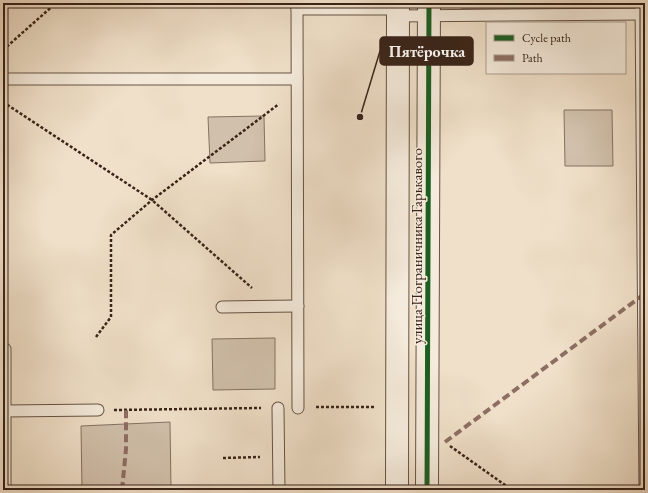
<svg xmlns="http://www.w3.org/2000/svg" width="648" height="493" viewBox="0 0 648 493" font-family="'EB Garamond',serif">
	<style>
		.green { fill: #d1c0ab; stroke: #847262 }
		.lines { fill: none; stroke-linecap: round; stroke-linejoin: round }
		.service-casing { stroke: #665244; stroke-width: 13 }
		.tertiary-casing { stroke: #665244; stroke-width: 24 }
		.path { stroke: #382318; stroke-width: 2.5; stroke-dasharray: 3 2; stroke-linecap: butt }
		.service { stroke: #f5ebdc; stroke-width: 11 }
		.tertiary { stroke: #f5ebdc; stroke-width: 22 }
		.quiet { stroke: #8d6e63; stroke-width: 4; stroke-dasharray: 8 4; stroke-linecap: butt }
		.cycleway-casing { stroke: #f5ebdc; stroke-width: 8 }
		.cycleway { stroke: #1b5e20; stroke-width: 5 }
		.labels { text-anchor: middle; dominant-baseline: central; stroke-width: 3; stroke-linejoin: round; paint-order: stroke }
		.street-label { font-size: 15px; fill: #382318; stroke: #f5ebdc }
		.leader { fill: none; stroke: #382318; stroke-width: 1.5 }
		.callout-dot { fill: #382318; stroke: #f5ebdc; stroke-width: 1.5 }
		.callout { fill: #382318; stroke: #382318; stroke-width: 1.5 }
		.callout-label { font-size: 16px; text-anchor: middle; font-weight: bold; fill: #fff }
	</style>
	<rect width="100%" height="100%" fill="#f0e0c9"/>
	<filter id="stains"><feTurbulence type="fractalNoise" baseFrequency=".005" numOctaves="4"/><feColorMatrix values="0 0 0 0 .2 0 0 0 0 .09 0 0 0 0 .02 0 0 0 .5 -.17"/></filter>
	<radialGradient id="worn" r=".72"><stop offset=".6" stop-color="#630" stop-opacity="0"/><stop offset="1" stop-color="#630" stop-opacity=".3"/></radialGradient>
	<!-- green -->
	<g class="green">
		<rect x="462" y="3" width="111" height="6"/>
		<path d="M564,110H612L613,166H565Z"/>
		<path d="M264,116L265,161L210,163L208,117Z"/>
		<path d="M275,338V389L213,390L212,339Z"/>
		<path d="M170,422L171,490H82L81,426Z"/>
	</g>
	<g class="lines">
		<defs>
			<g id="service">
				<path d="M297,3L298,408"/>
				<path d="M641,3L645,490"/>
				<path d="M297,9H402"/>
				<path d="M398,16L645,14"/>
				<path d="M3,79H297"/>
				<path d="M222,307L298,306"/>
				<path d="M3,349H5V490"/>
				<path d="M278,408L279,490"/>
				<path d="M5,411L98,410"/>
			</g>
			<g id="tertiary">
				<path d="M397,490L398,3"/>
				<path d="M427,490L429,3"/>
			</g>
		</defs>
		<!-- service casing -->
		<use href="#service" class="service-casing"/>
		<!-- tertiary casing -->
		<use href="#tertiary" class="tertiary-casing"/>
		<!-- path -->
		<g class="path">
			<path d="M3,50L56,3"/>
			<path d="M3,102L152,200L252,288"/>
			<path d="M96,337L111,317V235L152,200L279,104"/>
			<path d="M316,407H375"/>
			<path d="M114,410L261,408"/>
			<path d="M450,446L512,490"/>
			<path d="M223,458L260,457"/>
		</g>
		<!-- service -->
		<use href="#service" class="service"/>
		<!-- tertiary -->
		<use href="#tertiary" class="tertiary"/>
		<!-- quiet -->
		<g class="quiet">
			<path d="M445,442L643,295"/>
			<path d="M122,490L126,449V410"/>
		</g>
		<defs>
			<path id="cycleway" d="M427,490L429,3"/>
		</defs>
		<!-- cycleway casing -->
		<use href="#cycleway" class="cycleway-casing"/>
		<!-- cycleway -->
		<use href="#cycleway" class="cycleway"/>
	</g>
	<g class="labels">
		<!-- street labels -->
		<g class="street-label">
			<text transform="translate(416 246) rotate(-90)">улица Пограничника Гарькавого</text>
		</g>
	</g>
	<!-- callouts -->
	<path class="leader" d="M360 117L380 51"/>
	<circle class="callout-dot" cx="360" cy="117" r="4"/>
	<rect class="callout" x="380" y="37" width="93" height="28" rx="4"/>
	<g class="callout-label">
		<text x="427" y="57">Пятёрочка</text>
	</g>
	<!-- margin -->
	<rect width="648" height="493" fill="none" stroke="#f0e0c9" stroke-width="16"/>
	<rect x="4" y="4" width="640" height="485" fill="none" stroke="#382318" stroke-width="2"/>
	<rect x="8" y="8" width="632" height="477" fill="none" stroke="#382318"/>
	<!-- legend -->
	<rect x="486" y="22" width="140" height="52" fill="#f5ebdc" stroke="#a99b8e"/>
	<rect x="494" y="35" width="20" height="6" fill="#1b5e20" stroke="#a99b8e"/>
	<text x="522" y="42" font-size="12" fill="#382318">Cycle path</text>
	<rect x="494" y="55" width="20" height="6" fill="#8d6e63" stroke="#a99b8e"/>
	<text x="522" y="62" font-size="12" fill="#382318">Path</text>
	<rect width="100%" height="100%" filter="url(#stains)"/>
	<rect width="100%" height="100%" fill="url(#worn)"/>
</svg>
